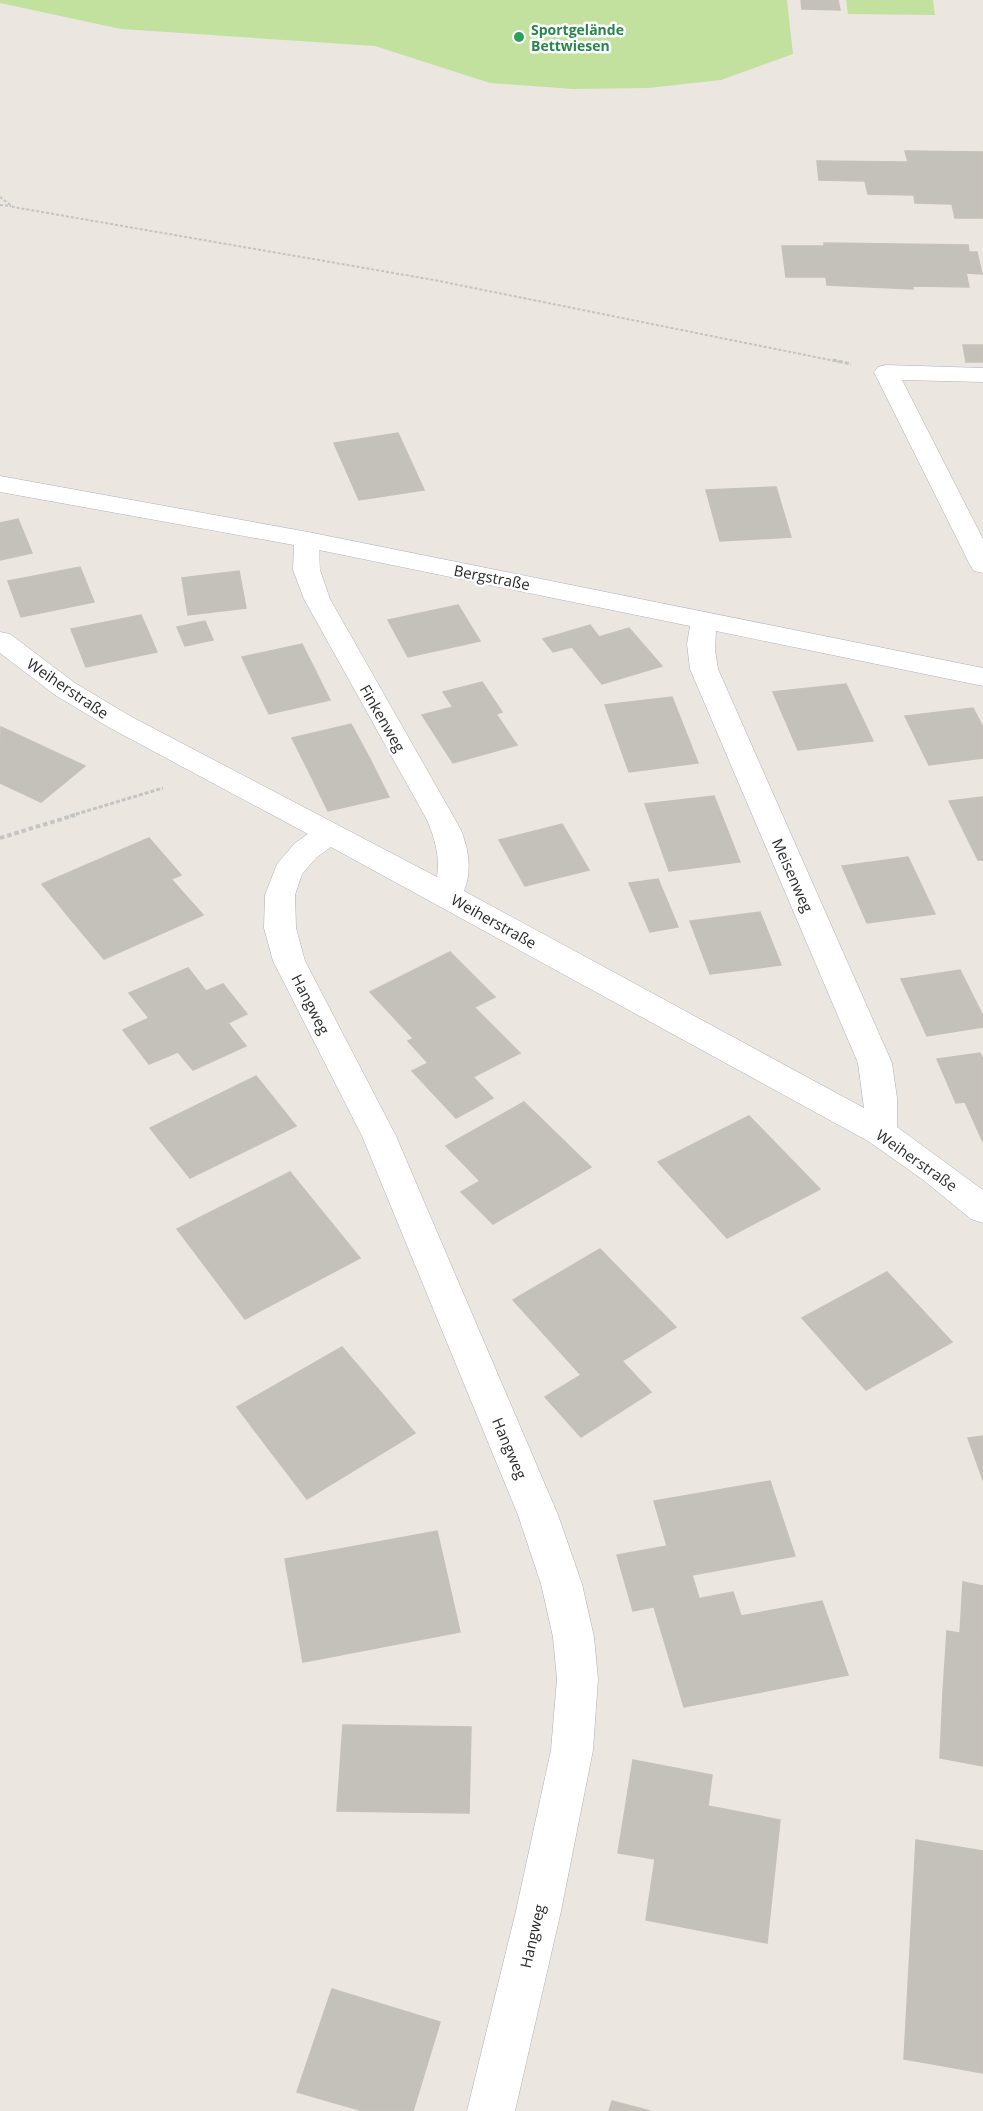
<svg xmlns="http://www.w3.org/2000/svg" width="983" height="2111" viewBox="0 0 983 2111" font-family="'Open Sans',sans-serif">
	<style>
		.pitch { fill: #c2e19f }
		.building { fill: #c4c0ba; stroke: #c6c2b8; stroke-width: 1.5 }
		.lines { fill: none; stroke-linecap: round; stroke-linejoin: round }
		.minor-casing { stroke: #afb0b9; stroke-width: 1 }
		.path-far2 { stroke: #c4c4c4; stroke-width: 2; stroke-dasharray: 3 2; stroke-linecap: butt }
		.path-far1 { stroke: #c4c4c4; stroke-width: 3; stroke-dasharray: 4 2; stroke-linecap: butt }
		.path { stroke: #c4c4c4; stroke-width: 4; stroke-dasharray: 4.5 3; stroke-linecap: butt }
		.minor { fill: #fff; fill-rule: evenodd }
		.leisure-dot { fill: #2e9e5b; stroke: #fff; stroke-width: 2 }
		.labels { text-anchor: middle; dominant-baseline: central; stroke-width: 5; stroke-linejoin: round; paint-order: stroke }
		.far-leisure-label { font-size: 14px; font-weight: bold; fill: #27864d; stroke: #fff; text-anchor: start }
		.street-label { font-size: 15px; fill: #2b2b2b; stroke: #fff }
	</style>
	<rect width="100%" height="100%" fill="#ebe6df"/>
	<!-- pitch -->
	<g class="pitch">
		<path d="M0,0H787L793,54L721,80L648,88L573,89L490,83L375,46L121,29L0,3Z"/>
		<path d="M846,0H933L935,15L848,14Z"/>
	</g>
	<!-- building -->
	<g class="building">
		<path d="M801,0H838L840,10L802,9Z"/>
		<path d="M905,151L983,152V218H955L952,204L915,203L914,195L868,194L865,181L819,180L817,161L908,162Z"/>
		<path d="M824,243L968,245L969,252H977L982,274L966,273L969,287L912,286L913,289L827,285L826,277H786L782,246H824Z"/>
		<path d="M963,345H983V362H966Z"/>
		<path d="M398,433L424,490L359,500L334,443Z"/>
		<path d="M776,487L791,537L720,541L706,490Z"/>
		<path d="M18,519L32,553L0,560V523Z"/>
		<path d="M80,567L94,602L21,617L8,581Z"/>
		<path d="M239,571L246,608L188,615L182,578Z"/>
		<path d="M458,605L480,641L408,657L388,620Z"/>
		<path d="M141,615L157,652L86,667L71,629Z"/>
		<path d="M205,621L213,640L185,646L177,627Z"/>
		<path d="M590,625L599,637L629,628L662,666L602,684L572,647L553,652L543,639Z"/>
		<path d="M302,644L316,672L255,685L242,657Z"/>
		<path d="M316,672L330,700L269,714L255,685Z"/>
		<path d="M482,682L502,712L496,714L517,745L453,763L422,715L453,707L443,692Z"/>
		<path d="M846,684L873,741L798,750L773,692Z"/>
		<path d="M672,697L698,763L629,772L605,705Z"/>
		<path d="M973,708L983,727V758L929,765L905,716Z"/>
		<path d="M351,724L370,759L310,774L292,738Z"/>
		<path d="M1,727L85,766L41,802L0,783Z"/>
		<path d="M370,759L389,797L328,811L310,774Z"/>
		<path d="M714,796L740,862L669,871L645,804Z"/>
		<path d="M983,797V860H978L949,801Z"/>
		<path d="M562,824L589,870L525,886L499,840Z"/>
		<path d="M149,838L181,875L73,922L42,884Z"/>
		<path d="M908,857L935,914L867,923L842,866Z"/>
		<path d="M171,879L203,915L104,959L73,922Z"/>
		<path d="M658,879L678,927L650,932L629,883Z"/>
		<path d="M760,912L781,965L710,974L690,921Z"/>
		<path d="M450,952L495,997L413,1038L370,992Z"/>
		<path d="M188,968L206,991L223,984L247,1014L228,1023L246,1046L193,1070L178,1052L149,1064L123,1030L149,1018L129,993Z"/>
		<path d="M960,970L983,1016V1027L927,1036L901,979Z"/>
		<path d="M474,1007L520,1053L473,1077L493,1098L456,1118L412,1071L428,1063L408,1041Z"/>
		<path d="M980,1053L983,1060V1142L965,1102L956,1103L937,1059Z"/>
		<path d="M256,1076L296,1126L190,1178L150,1128Z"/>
		<path d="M524,1102L591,1167L493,1224L461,1192L480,1181L446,1146Z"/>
		<path d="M749,1116L820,1189L727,1238L658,1162Z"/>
		<path d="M290,1172L360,1258L245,1319L177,1229Z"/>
		<path d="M600,1249L676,1327L622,1361L651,1392L581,1437L545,1397L581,1375L513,1300Z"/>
		<path d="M887,1272L952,1342L866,1390L802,1318Z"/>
		<path d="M342,1347L378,1389L271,1452L237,1407Z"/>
		<path d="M378,1389L415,1433L307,1499L271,1452Z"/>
		<path d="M983,1436V1480L968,1438Z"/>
		<path d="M770,1481L795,1556L692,1575L699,1598L633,1611L617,1555L667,1546L654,1501Z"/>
		<path d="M437,1531L460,1632L303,1662L285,1559Z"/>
		<path d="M963,1582L983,1586V1637L960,1633Z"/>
		<path d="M733,1592L741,1616L822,1601L848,1675L684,1707L654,1607Z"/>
		<path d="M947,1631L983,1637V1700L943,1693Z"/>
		<path d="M943,1693L983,1700V1766L940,1758Z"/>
		<path d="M343,1725L471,1727L469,1813L337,1811Z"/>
		<path d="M633,1760L712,1775L708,1806L780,1820L767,1943L646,1920L655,1859L618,1853Z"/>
		<path d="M916,1840L983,1851V2073L904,2059Z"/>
		<path d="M332,1989L440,2022L413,2111H363L297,2092Z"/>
		<path d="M612,2101L650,2111H609Z"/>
	</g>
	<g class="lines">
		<defs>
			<g id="minor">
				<path d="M886,365L983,368V382L902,380L983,539V573L974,571L970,565L874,372L878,367Z"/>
				<path d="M0,476L308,532L983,668V686L716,631L715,650L718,669L892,1063L897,1098V1127L983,1190V1223L971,1219L922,1179L868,1141L331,847L317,857L302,874L295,895L296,928L305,961L396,1136L558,1515L582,1584L594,1637L598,1679L593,1750L561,1911L515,2111H467L516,1911L551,1750L557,1679L553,1637L541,1584L518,1515L362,1136L273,961L264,928L265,895L277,864L295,843L308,834L110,728L55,695L0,653V632L10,634L75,683L130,716L437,877C440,856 435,839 427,820L304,599L293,570L294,545L0,492ZM319,550L690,626L687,644L690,669L858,1063L864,1108L464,891C472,870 469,851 461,830L330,599L320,570Z"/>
			</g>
		</defs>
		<!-- minor casing -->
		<use href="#minor" class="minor-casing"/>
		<!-- path-far2 -->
		<g class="path-far2">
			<path d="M0,197L13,207L434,280L840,362"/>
			<path d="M0,205L11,206"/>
		</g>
		<!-- path-far1 -->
		<g class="path-far1">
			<path d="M833,360L851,364"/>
			<path d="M70,816L163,788"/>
		</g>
		<!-- path -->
		<path class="path" d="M0,838L75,815"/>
		<!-- minor -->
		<use href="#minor" class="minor"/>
	</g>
	<!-- markers -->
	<circle class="leisure-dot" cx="519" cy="37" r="6"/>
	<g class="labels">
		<!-- far-leisure labels -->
		<g class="far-leisure-label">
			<text x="531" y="29">Sportgelände<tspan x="531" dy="16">Bettwiesen</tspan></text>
		</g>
		<!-- street labels -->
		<g class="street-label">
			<text transform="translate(492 577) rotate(11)">Bergstraße</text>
			<text transform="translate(68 688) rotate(34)">Weiherstraße</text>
			<text transform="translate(383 718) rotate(60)">Finkenweg</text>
			<text transform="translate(793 875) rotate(66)">Meisenweg</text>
			<text transform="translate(494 921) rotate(29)">Weiherstraße</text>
			<text transform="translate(311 1004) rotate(63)">Hangweg</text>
			<text transform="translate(917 1160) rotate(35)">Weiherstraße</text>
			<text transform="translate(510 1448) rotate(67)">Hangweg</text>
			<text transform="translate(532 1936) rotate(-77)">Hangweg</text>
		</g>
	</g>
</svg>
